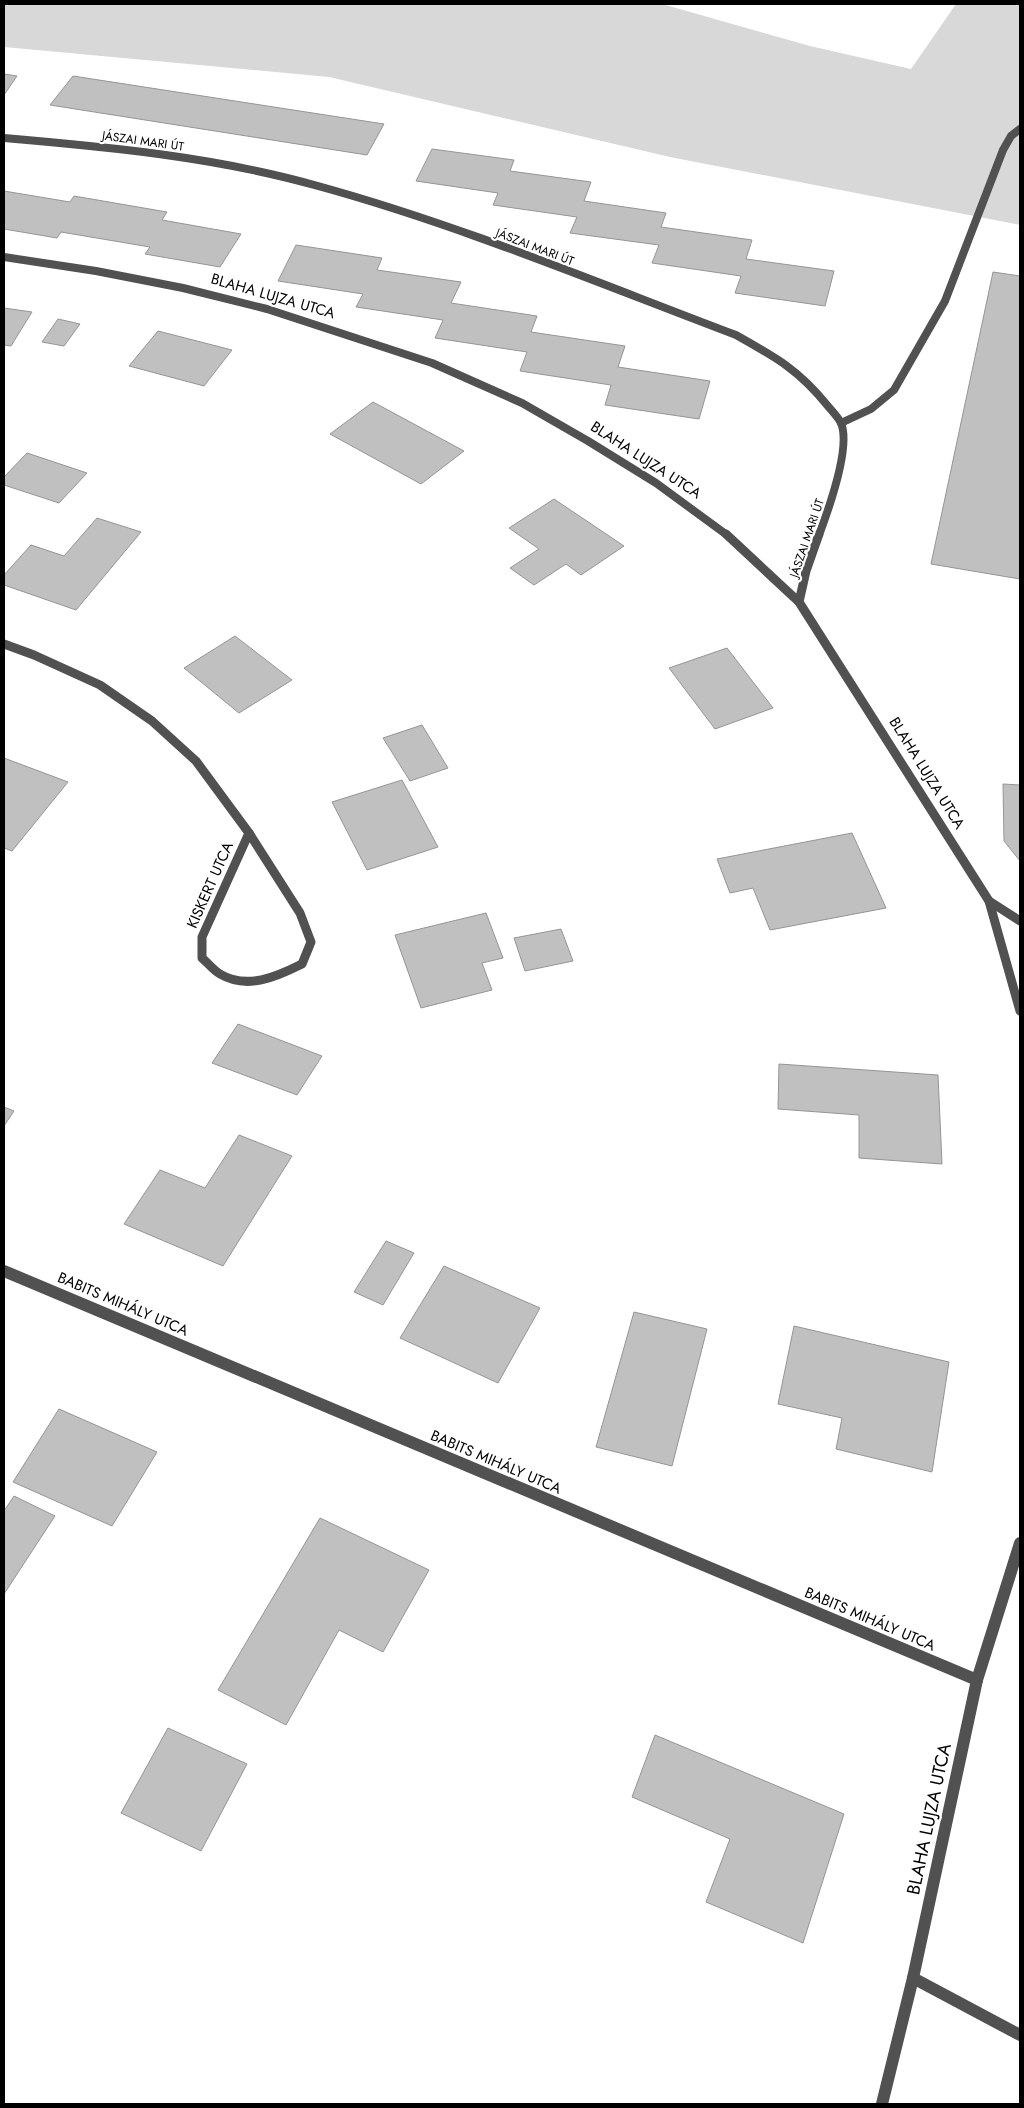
<svg xmlns="http://www.w3.org/2000/svg" width="1024" height="2108" viewBox="0 0 1024 2108" font-family="Jost,sans-serif">
	<style>
		.green { fill: #d8d8d8 }
		.building { fill: #c0c0c0; stroke: #959595 }
		.lines { fill: none; stroke-linecap: round; stroke-linejoin: round }
		.street-far2 { stroke: #515151; stroke-width: 8 }
		.street-far1 { stroke: #515151; stroke-width: 9 }
		.street { stroke: #515151; stroke-width: 12 }
		.labels { text-anchor: middle; dominant-baseline: central; stroke-width: 4.5; stroke-linejoin: round; paint-order: stroke }
		.far-street-label { font-size: 12px; fill: #000; stroke: #fff }
		.street-label { font-size: 15px; fill: #000; stroke: #fff }
		.near-street-label { font-size: 18px; fill: #000; stroke: #fff }
	</style>
	<rect width="100%" height="100%" fill="#fff"/>
	<!-- green -->
	<path class="green" d="M4,4H662L810,46L911,69L956,4H1020V225L670,157L329,77L4,47Z"/>
	<!-- building -->
	<g class="building">
		<path d="M4,74L17,76L4,95Z"/>
		<path d="M73,76L384,124L367,155L50,105Z"/>
		<path d="M432,149L514,160L510,171L591,182L584,201L666,213L661,227L752,240L746,259L834,271L825,306L735,293L741,276L652,263L659,245L570,233L577,217L493,205L498,193L416,181Z"/>
		<path d="M4,191L70,202L74,196L167,212L162,220L241,234L220,267L145,254L150,247L61,232L57,238L4,229Z"/>
		<path d="M296,245L382,258L377,270L461,282L451,303L537,316L531,332L625,346L618,367L710,381L699,419L605,405L611,385L520,371L527,352L435,338L443,320L356,307L363,294L278,281Z"/>
		<path d="M993,272L1020,276V579L931,564Z"/>
		<path d="M4,308L32,312L11,346L4,345Z"/>
		<path d="M58,319L80,324L64,346L42,342Z"/>
		<path d="M158,331L232,350L204,386L129,366Z"/>
		<path d="M373,402L464,451L421,484L330,434Z"/>
		<path d="M27,453L87,473L59,503L4,485V477Z"/>
		<path d="M554,499L624,546L581,575L566,564L534,585L510,568L539,549L509,528Z"/>
		<path d="M97,518L141,532L76,610L4,585V575L31,545L64,556Z"/>
		<path d="M235,636L292,680L239,713L184,668Z"/>
		<path d="M727,648L773,708L715,729L669,668Z"/>
		<path d="M422,725L448,768L410,781L383,738Z"/>
		<path d="M4,758L68,782L12,851L4,848Z"/>
		<path d="M402,780L438,847L367,870L332,802Z"/>
		<path d="M1003,784L1020,785V861L1004,841Z"/>
		<path d="M852,833L886,908L770,930L753,888L730,893L717,859Z"/>
		<path d="M486,913L503,958L482,963L492,990L421,1008L395,935Z"/>
		<path d="M561,929L573,961L525,971L514,938Z"/>
		<path d="M238,1024L322,1056L297,1095L212,1063Z"/>
		<path d="M779,1064L938,1075L942,1164L859,1158V1115L778,1109Z"/>
		<path d="M4,1107L14,1111L4,1126Z"/>
		<path d="M239,1135L292,1156L223,1266L124,1224L160,1170L205,1188Z"/>
		<path d="M386,1241L414,1253L383,1305L354,1292Z"/>
		<path d="M444,1266L540,1308L498,1383L400,1338Z"/>
		<path d="M634,1312L707,1329L672,1466L596,1447Z"/>
		<path d="M794,1326L949,1362L932,1472L836,1449L842,1418L778,1404Z"/>
		<path d="M59,1409L157,1452L112,1526L13,1482Z"/>
		<path d="M14,1496L55,1516L4,1594V1511Z"/>
		<path d="M320,1518L429,1570L383,1652L339,1630L286,1725L218,1690Z"/>
		<path d="M168,1728L247,1764L201,1851L121,1813Z"/>
		<path d="M655,1735L844,1814L803,1943L706,1902L730,1839L632,1797Z"/>
	</g>
	<g class="lines">
		<!-- street-far2 -->
		<g class="street-far2">
			<path d="M4,138C109,147 216,157 318,186C460,225 598,283 736,335C775,357 798,369 827,405C831,410 838,417 841,423C851,447 828,511 819,535"/>
			<path d="M4,257L96,271L183,288L267,309L432,363L522,403L588,441L656,483L727,535"/>
			<path d="M841,423L871,409L894,390L945,301L1003,150L1011,136L1020,129"/>
		</g>
		<!-- street-far1 -->
		<g class="street-far1">
			<path d="M726,534L799,602L989,901L1020,1011"/>
			<path d="M799,602L806,571L819,534"/>
			<path d="M4,644L34,655L100,685L152,721L196,761L249,833"/>
			<path d="M249,833L300,913L311,942L302,964C276,977 247,990 220,974C213,970 208,963 202,958V937Z"/>
			<path d="M989,901L1020,921"/>
		</g>
		<!-- street -->
		<g class="street">
			<path d="M4,1271L977,1680"/>
			<path d="M913,1978L1020,2035"/>
			<path d="M882,2104L913,1978L977,1680L1020,1543"/>
		</g>
	</g>
	<g class="labels">
		<!-- far-street labels -->
		<g class="far-street-label">
			<text transform="translate(143 141) rotate(8)">JÁSZAI MARI ÚT</text>
			<text transform="translate(535 247) rotate(21)">JÁSZAI MARI ÚT</text>
			<text transform="translate(807 538) rotate(-71)">JÁSZAI MARI ÚT</text>
		</g>
		<!-- street labels -->
		<g class="street-label">
			<text transform="translate(273 296) rotate(16)">BLAHA LUJZA UTCA</text>
			<text transform="translate(646 460) rotate(33)">BLAHA LUJZA UTCA</text>
			<text transform="translate(927 773) rotate(58)">BLAHA LUJZA UTCA</text>
			<text transform="translate(210 885) rotate(-66)">KISKERT UTCA</text>
			<text transform="translate(123 1304) rotate(23)">BABITS MIHÁLY UTCA</text>
			<text transform="translate(496 1462) rotate(23)">BABITS MIHÁLY UTCA</text>
			<text transform="translate(870 1619) rotate(23)">BABITS MIHÁLY UTCA</text>
		</g>
		<!-- near-street labels -->
		<g class="near-street-label">
			<text transform="translate(929 1819) rotate(-78)">BLAHA LUJZA UTCA</text>
		</g>
	</g>
	<!-- border -->
	<rect width="1024" height="2108" fill="none" stroke="#000000" stroke-width="10"/>
</svg>
